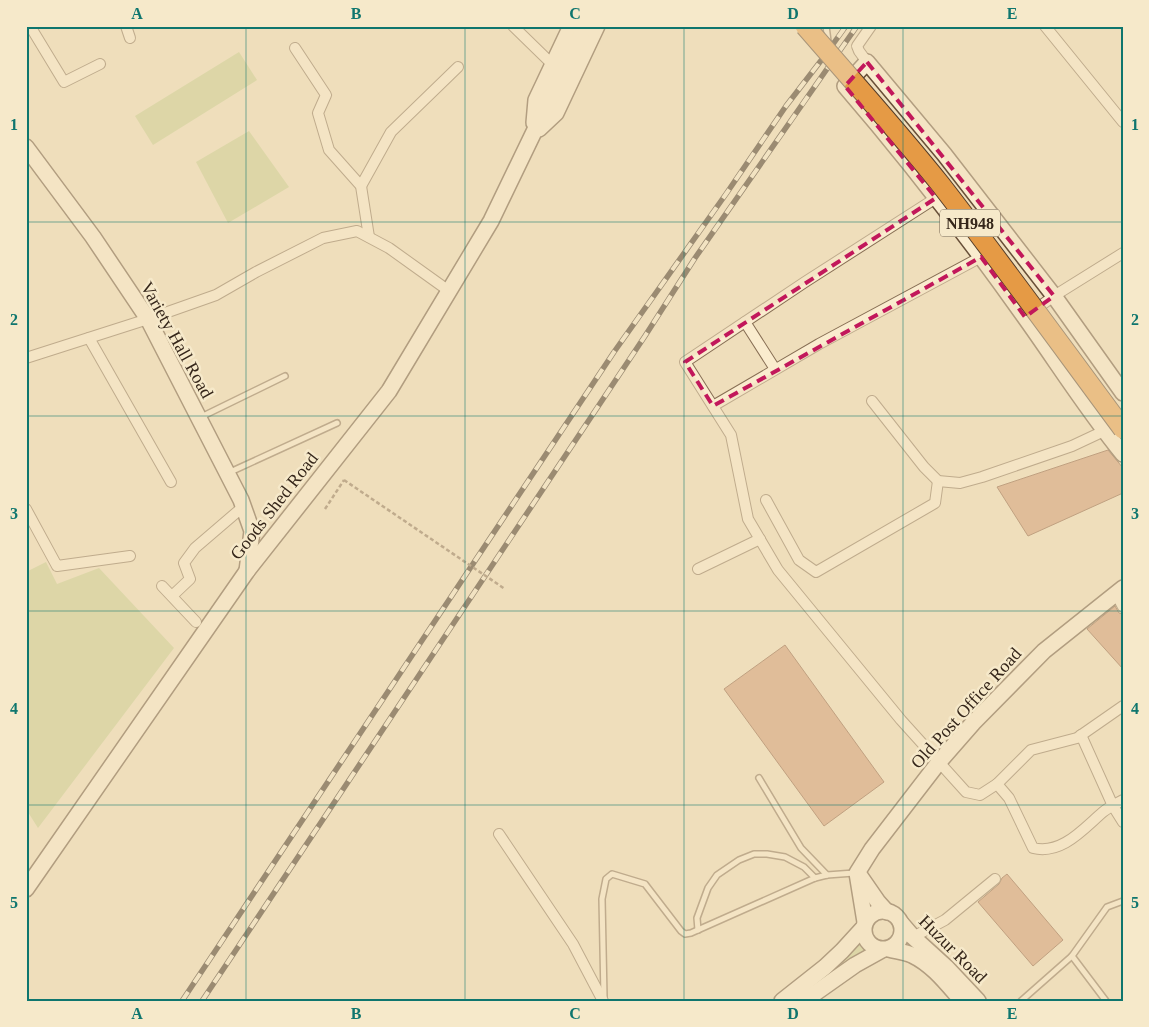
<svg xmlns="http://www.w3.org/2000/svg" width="1149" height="1027" viewBox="0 0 1149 1027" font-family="'Times New Roman',serif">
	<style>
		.green { fill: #c7cd8f }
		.building { fill: #cf946f; stroke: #875639 }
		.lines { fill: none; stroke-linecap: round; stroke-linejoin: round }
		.lane-casing { stroke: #876e54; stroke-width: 8 }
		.street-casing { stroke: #876e54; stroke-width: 12 }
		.secondary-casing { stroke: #684f38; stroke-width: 18 }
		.path { stroke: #876e54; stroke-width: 2.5; stroke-dasharray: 4 2.5; stroke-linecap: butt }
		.lane { stroke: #faecce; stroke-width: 5 }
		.street { stroke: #faecce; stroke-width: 10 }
		.secondary { stroke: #faecce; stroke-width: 15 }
		.rail-casing { stroke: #35261a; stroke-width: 5.5 }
		.rail { stroke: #f6e9ca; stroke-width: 4; stroke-dasharray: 11; stroke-linecap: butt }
		.highway-bridge-casing { stroke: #543c29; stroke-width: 21; stroke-linecap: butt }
		.path-bridge { stroke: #876e54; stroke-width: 2.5; stroke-dasharray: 4 2.5; stroke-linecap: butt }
		.highway-bridge { stroke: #e59a45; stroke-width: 19 }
		.marked { fill: none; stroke: #c2185b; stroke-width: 4; stroke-dasharray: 10 6; stroke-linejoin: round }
		.grid { fill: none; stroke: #0f766e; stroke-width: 1; stroke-opacity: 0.55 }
		.labels { text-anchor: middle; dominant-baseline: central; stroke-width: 5; stroke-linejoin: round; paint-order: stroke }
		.shield { fill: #f6e9ca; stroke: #6f604f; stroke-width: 1 }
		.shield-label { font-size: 16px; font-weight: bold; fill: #35261a }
		.street-label { font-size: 18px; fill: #35261a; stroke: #f6e9ca }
		.neatline { fill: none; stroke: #0f766e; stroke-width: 2 }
		.grid-label { font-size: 16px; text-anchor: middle; font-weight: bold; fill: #0f766e }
	</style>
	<rect width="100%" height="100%" fill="#efdebb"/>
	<!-- green -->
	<g class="green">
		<path d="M239,52L257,80L153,145L135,116Z"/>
		<path d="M249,131L289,187L228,223L196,162Z"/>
		<path d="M46,562L57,584L99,568L174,648L38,828L26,809V572Z"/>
		<path d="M862,939L866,945L872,950L839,966Z"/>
	</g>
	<!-- building -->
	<g class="building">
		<path d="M1108,450L1123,468V493L1028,536L997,487Z"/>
		<path d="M1115,606L1119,613L1123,614V669L1087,629Z"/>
		<path d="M785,645L884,782L824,826L724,689Z"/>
		<path d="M1007,874L1063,940L1033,966L978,902L999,884L1002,878Z"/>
	</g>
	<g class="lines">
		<defs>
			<g id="lane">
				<path d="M826,26L828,41"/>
				<path d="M201,417L285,376"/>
				<path d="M228,473L337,423"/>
				<path d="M759,778L801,848L827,875"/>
				<path d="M698,930L697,918L708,888L717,875L739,860L754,854H767L785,857L804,867L815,878"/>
				<path d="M1072,956L1106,1001"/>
				<path d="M604,997L602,899L606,879L612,874L645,884L681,931L685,934L691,933L815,878L827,875L854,873"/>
				<path d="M1021,1001L1072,956L1107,907L1123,901"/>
			</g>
			<g id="street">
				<path d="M30,26L64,82L100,64"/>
				<path d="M126,26L130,38"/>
				<path d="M513,26L553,65"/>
				<path d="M1045,26L1123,122"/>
				<path d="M295,48L326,95L318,113L329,150L361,186L369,237"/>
				<path d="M867,62L859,51L857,46L871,26"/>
				<path d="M361,186L391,132L458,67"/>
				<path d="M936,198L805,282L685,362L731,435L748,519L778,570L901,720L966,792L980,795L997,784L1009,798L1033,848C1062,855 1083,829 1103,812C1109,807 1116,804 1123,800"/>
				<path d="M1032,312L1054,296L1123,253"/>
				<path d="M745,322L775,369"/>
				<path d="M89,338L171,482"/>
				<path d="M26,358L148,319L216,295L256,272L323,238L357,231L389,248L449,291"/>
				<path d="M872,401L924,467L938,481L960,483L982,477L1072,446L1104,431"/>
				<path d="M713,406L819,344L981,257"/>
				<path d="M766,500L799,560L816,572L935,503L938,481"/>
				<path d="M26,509L57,566L130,556"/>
				<path d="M698,569L760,539"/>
				<path d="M162,586L196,622"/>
				<path d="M1116,594L1123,607"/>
				<path d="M172,596L190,579L184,563L195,548L244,506"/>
				<path d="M1081,735L1113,806L1123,822"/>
				<path d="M997,784L1031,750L1077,738L1123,706"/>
				<path d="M499,834L573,944L603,1001"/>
				<path d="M913,937L945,920L995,879"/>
			</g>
			<g id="secondary">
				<path d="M534,123L536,100L571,26"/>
				<path d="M539,129L556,113L597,26"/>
				<path d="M26,147L93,237L148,319L241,500L252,531L247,571"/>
				<path d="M1123,393L1054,296L944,154L867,62L845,86C908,159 968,237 1024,316C1057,362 1087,410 1123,454"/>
				<path d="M860,876L878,902L887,912"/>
				<path d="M26,889L247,571L389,391L491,221L585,26"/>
				<circle cx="883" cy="930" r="19"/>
				<path d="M865,922L857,873L872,849L939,762L973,723L1044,651L1123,588"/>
				<path d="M901,923L913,937L946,967L978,1001"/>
				<path d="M889,949C896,951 905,952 912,955C933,965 947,984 962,1001"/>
				<path d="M782,1001L825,967L842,951L863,928"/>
				<path d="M804,1001L855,965L882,950"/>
			</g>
		</defs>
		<!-- lane casing -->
		<use href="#lane" class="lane-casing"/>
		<!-- street casing -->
		<use href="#street" class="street-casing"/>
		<!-- secondary casing -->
		<use href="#secondary" class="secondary-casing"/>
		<!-- path -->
		<path class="path" d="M325,509L344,480"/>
		<!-- lane -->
		<use href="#lane" class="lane"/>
		<!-- street -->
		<use href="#street" class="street"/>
		<!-- secondary -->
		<use href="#secondary" class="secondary"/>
		<defs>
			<g id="rail">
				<path d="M182,1001L614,352L726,194L786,106L823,58L846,26"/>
				<path d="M202,1001L645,336L695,258L857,26"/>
			</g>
		</defs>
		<!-- rail casing -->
		<use href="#rail" class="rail-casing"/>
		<!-- rail -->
		<use href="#rail" class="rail"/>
		<defs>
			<path id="highway-bridge" d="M805,26C851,79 898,131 941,185C1003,265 1063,348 1123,429"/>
		</defs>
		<!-- highway-bridge casing -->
		<use href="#highway-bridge" class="highway-bridge-casing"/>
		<!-- path-bridge -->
		<path class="path-bridge" d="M344,480L505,589"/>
		<!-- highway-bridge -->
		<use href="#highway-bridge" class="highway-bridge"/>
	</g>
	<!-- marked area -->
	<path d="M0 0H1149V1027H0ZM867,62L1054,296L1025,317L981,257L713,406L685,362L936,198L845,86Z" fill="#efdebb" fill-opacity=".55" fill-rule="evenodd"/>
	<path class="marked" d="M867,62L1054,296L1025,317L981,257L713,406L685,362L936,198L845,86Z"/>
	<!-- grid -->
	<path class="grid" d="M246,26V1001M465,26V1001M684,26V1001M903,26V1001M26,222H1123M26,416H1123M26,611H1123M26,805H1123"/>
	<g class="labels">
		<!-- shield labels -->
		<rect class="shield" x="940" y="209.5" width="60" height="27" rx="4"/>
		<g class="shield-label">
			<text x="970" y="223">NH948</text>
		</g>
		<!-- street labels -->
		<g class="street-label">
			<text transform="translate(177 340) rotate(61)">Variety Hall Road</text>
			<text transform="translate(274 506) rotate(-52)">Goods Shed Road</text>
			<text transform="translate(966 708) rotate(-48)">Old Post Office Road</text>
			<text transform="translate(953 949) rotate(45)">Huzur Road</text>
		</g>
	</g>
	<!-- border -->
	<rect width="1149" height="1027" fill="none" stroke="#f6e9ca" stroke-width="55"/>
	<rect x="28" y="28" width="1094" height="972" class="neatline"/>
	<g class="grid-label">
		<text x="137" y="19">A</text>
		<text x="356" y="19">B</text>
		<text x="575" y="19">C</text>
		<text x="793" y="19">D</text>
		<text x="1012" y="19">E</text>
		<text x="14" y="130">1</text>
		<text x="1135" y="130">1</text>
		<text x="14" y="325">2</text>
		<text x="1135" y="325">2</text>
		<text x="14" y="519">3</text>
		<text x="1135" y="519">3</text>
		<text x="14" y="714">4</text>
		<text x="1135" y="714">4</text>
		<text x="14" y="908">5</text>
		<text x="1135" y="908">5</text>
		<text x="137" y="1019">A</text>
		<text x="356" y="1019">B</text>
		<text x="575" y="1019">C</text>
		<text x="793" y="1019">D</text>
		<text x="1012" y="1019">E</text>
	</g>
</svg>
